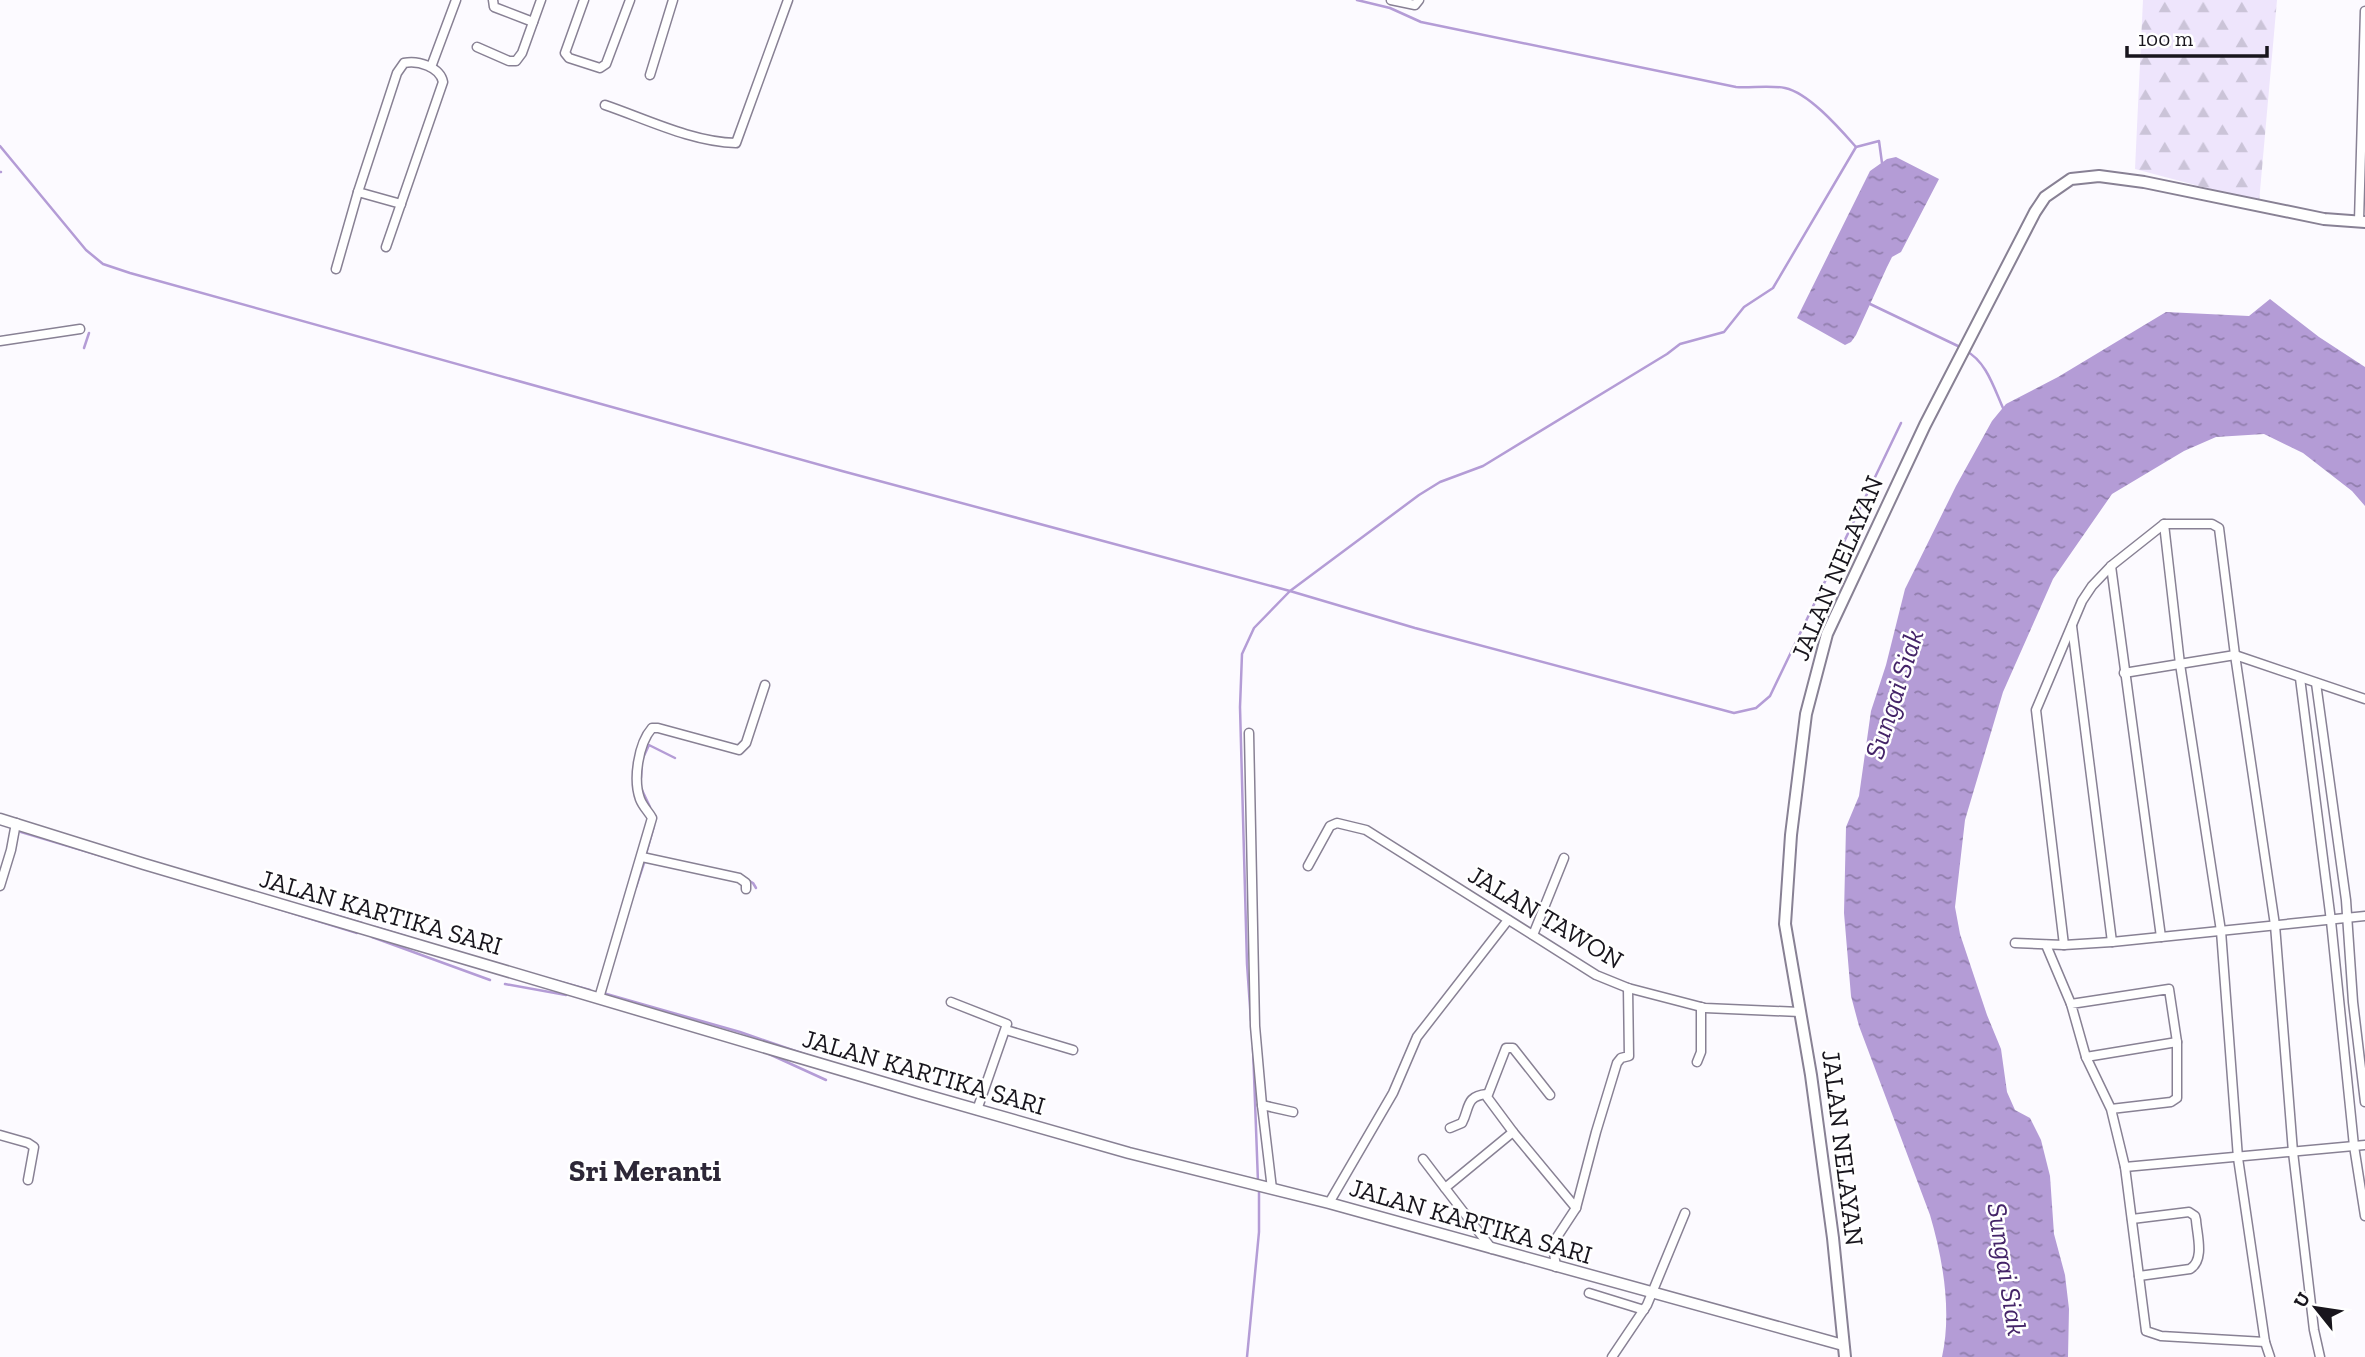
<svg xmlns="http://www.w3.org/2000/svg" width="2365" height="1357" viewBox="0 0 2365 1357" font-family="'Zilla Slab',serif">
	<style>
		.forest { fill: url(#forest-firs) }
		.water { fill: url(#water-ripples) }
		.lines { fill: none; stroke-linecap: round; stroke-linejoin: round }
		.stream { stroke: #b49cd6; stroke-width: 2.5 }
		.minor-casing { stroke: #888194; stroke-width: 11 }
		.tertiary-casing { stroke: #888194; stroke-width: 13 }
		.secondary-casing { stroke: #888194; stroke-width: 14 }
		.minor { stroke: #fff; stroke-width: 8 }
		.tertiary { stroke: #fff; stroke-width: 10 }
		.secondary { stroke: #fff; stroke-width: 10 }
		.labels { text-anchor: middle; dominant-baseline: central; stroke-width: 5; stroke-linejoin: round; paint-order: stroke }
		.street-label { font-size: 26px; fill: #18151d; stroke: #fff }
		.water-label { font-size: 28px; font-style: italic; fill: #442468; stroke: #fff }
		.quarter-label { font-size: 30px; font-weight: bold; fill: #2d2737; stroke: #fff }
	</style>
	<defs>
		<pattern id="forest-firs" width="22" height="20" patternUnits="userSpaceOnUse" patternTransform="scale(1.75)"><rect width="22" height="20" fill="#eee5fc"/><path d="M5 1l3.5 6h-7zM16 11l3.5 6h-7z" fill="#cbc4d8"/></pattern>
		<pattern id="water-ripples" width="26" height="14" patternUnits="userSpaceOnUse" patternTransform="scale(1.75)"><rect width="26" height="14" fill="#b49cd6"/><path d="M2 4q2-2 4 0t4 0M15 11q2-2 4 0t4 0" fill="none" stroke="#917ead"/></pattern>
	</defs>
	<rect width="100%" height="100%" fill="#fcfaff"/>
	<!-- forest -->
	<path class="forest" d="M2143,0H2277L2259,202L2135,169Z"/>
	<!-- water -->
	<g class="water">
		<path d="M1896,157L1939,179L1901,252L1892,257L1887,267L1856,335L1851,342L1845,345L1797,318L1870,171L1887,159Z"/>
		<path d="M2270,299L2319,337L2365,367V506L2352,491L2303,453L2264,434L2216,437L2184,451L2112,494L2053,579L2003,692L1965,820L1955,907L1960,934L1987,1015L2001,1049L2007,1092L2015,1110L2030,1118L2041,1140L2050,1176L2054,1234L2065,1275L2069,1309L2068,1357H1942C1952,1312 1943,1259 1930,1215L1859,1026L1851,996L1844,913L1846,827L1859,796L1871,711L1886,665L1905,589L1956,486L1992,421L2006,404L2058,377L2166,312L2249,316Z"/>
	</g>
	<g class="lines">
		<!-- stream -->
		<g class="stream">
			<path d="M1357,0L1390,8L1421,22L1736,87C1751,88 1770,85 1785,88C1809,93 1840,129 1856,147L1879,141L1882,163"/>
			<path d="M0,146L86,250L103,264L130,273L842,471L1290,591L1415,628L1734,713L1756,708L1770,696L1901,423"/>
			<path d="M0,172H1"/>
			<path d="M1868,303L1960,347"/>
			<path d="M84,348L89,333"/>
			<path d="M1966,351C1986,361 1994,388 2003,408"/>
			<path d="M641,778L642,760L649,745L675,758"/>
			<path d="M641,788L650,807"/>
			<path d="M21,832L115,860"/>
			<path d="M648,855L646,854L654,826"/>
			<path d="M658,857L672,860"/>
			<path d="M746,879L753,883L756,888"/>
			<path d="M636,887L645,860"/>
			<path d="M236,896L357,933"/>
			<path d="M318,910L362,923"/>
			<path d="M375,927L405,936"/>
			<path d="M372,937L490,980"/>
			<path d="M546,978L590,990"/>
			<path d="M505,984L566,995"/>
			<path d="M603,993L740,1032L813,1057"/>
			<path d="M1251,1021L1247,964L1240,707L1242,654L1254,628L1290,591L1419,495L1440,482L1483,466L1667,354L1680,344L1724,332L1744,307L1773,288L1856,147"/>
			<path d="M1253,1048L1258,1182"/>
			<path d="M769,1054L826,1080"/>
			<path d="M1247,1357L1259,1232V1188"/>
		</g>
		<defs>
			<g id="minor">
				<path d="M493,0L494,7L533,22"/>
				<path d="M584,0L565,53L569,58L600,68L606,64L630,0"/>
				<path d="M1391,0L1415,5L1419,0"/>
				<path d="M477,47L509,61H516L522,53L541,0"/>
				<path d="M431,67L456,0"/>
				<path d="M650,75L673,0"/>
				<path d="M605,105C646,119 692,142 736,143L788,0"/>
				<path d="M358,192L401,204"/>
				<path d="M2359,221L2365,11"/>
				<path d="M336,269L358,192L397,73L404,63C418,60 440,67 443,82L386,247"/>
				<path d="M0,341L80,329"/>
				<path d="M2164,524L2180,664L2221,931L2238,1158L2265,1342L2270,1357"/>
				<path d="M2111,566L2161,937"/>
				<path d="M2072,626L2112,942"/>
				<path d="M2124,673L2235,655L2365,699"/>
				<path d="M2300,678L2331,921L2354,1146L2365,1216"/>
				<path d="M2316,683L2346,900L2353,1002L2365,1102"/>
				<path d="M1249,733L1255,1026L1262,1105L1272,1189"/>
				<path d="M642,857L739,878L746,883V889"/>
				<path d="M1308,866L1330,826L1337,823L1366,830L1596,975L1628,988L1705,1008L1800,1012"/>
				<path d="M0,886L11,850L16,823"/>
				<path d="M1533,935L1564,858"/>
				<path d="M2015,943L2064,945L2112,942L2365,916"/>
				<path d="M2046,945L2071,1004"/>
				<path d="M2064,945L2036,710L2082,601L2092,586L2111,566L2164,524H2212L2219,528L2235,655L2275,925L2293,1152L2314,1330L2320,1357"/>
				<path d="M599,998L652,818C649,812 643,807 640,799C633,780 638,744 652,728H658L739,750L746,743L765,685"/>
				<path d="M951,1002L1007,1024L977,1110"/>
				<path d="M1006,1030L1073,1050"/>
				<path d="M2086,1057L2177,1042"/>
				<path d="M1697,1062L1701,1052V1007"/>
				<path d="M1262,1105L1293,1112"/>
				<path d="M2111,1109L2171,1102L2177,1098V1042L2169,989L2071,1004L2086,1057L2111,1109L2125,1167L2146,1331L2161,1336L2265,1342"/>
				<path d="M1450,1128L1462,1123C1470,1108 1465,1096 1487,1094"/>
				<path d="M1513,1132L1487,1097L1506,1048H1513L1550,1095"/>
				<path d="M0,1135L28,1143L34,1147L28,1180"/>
				<path d="M1423,1159L1445,1188"/>
				<path d="M2125,1167L2365,1145"/>
				<path d="M1329,1203L1393,1093L1417,1037L1508,920"/>
				<path d="M2132,1219L2189,1212L2195,1216L2196,1220C2197,1235 2205,1260 2190,1269L2139,1276"/>
				<path d="M1492,1249L1445,1188L1513,1132L1576,1208"/>
				<path d="M1556,1267L1553,1246L1555,1240L1576,1208L1596,1132L1617,1063L1621,1058L1629,1056L1628,988"/>
				<path d="M1589,1293L1644,1310"/>
				<path d="M1612,1357L1647,1305L1685,1213"/>
			</g>
			<path id="tertiary" d="M0,819L144,864L919,1093L1129,1153L1329,1203L1843,1345"/>
			<path id="secondary" d="M1845,1357L1833,1238L1811,1075L1785,924L1791,835L1806,714L1827,634L1925,425L2035,212L2045,197L2071,179L2099,176L2144,182L2324,219L2365,222"/>
		</defs>
		<!-- minor casing -->
		<use href="#minor" class="minor-casing"/>
		<!-- tertiary casing -->
		<use href="#tertiary" class="tertiary-casing"/>
		<!-- secondary casing -->
		<use href="#secondary" class="secondary-casing"/>
		<!-- minor -->
		<use href="#minor" class="minor"/>
		<!-- tertiary -->
		<use href="#tertiary" class="tertiary"/>
		<!-- secondary -->
		<use href="#secondary" class="secondary"/>
	</g>
	<g class="labels">
		<!-- street labels -->
		<g class="street-label">
			<text transform="translate(1837 568) rotate(-67)">JALAN NELAYAN</text>
			<text transform="translate(381 912) rotate(16)">JALAN KARTIKA SARI</text>
			<text transform="translate(1546 917) rotate(31)">JALAN TAWON</text>
			<text transform="translate(924 1072) rotate(16)">JALAN KARTIKA SARI</text>
			<text transform="translate(1843 1148) rotate(83)">JALAN NELAYAN</text>
			<text transform="translate(1471 1221) rotate(16)">JALAN KARTIKA SARI</text>
		</g>
		<!-- water labels -->
		<g class="water-label">
			<text transform="translate(1894 694) rotate(-72)">Sungai Siak</text>
			<text transform="translate(2007 1269) rotate(81)">Sungai Siak</text>
		</g>
		<!-- quarter labels -->
		<g class="quarter-label">
			<text x="645" y="1171">Sri Meranti</text>
		</g>
	</g>
	<!-- north arrow -->
	<g transform="translate(2316 1308) rotate(300)" stroke="#ffffff" stroke-width="5" paint-order="stroke">
	<path d="M0-5L12 26L0 18L-12 26Z" fill="#18151d"/>
	<text y="-10" font-size="19" font-weight="bold" text-anchor="middle" fill="#18151d">U</text>
	</g>
	<!-- scale -->
	<path d="M2127 46v10h140v-10" fill="none" stroke="#18151d" stroke-width="3.5"/>
	<text x="2138" y="46" font-size="21" fill="#18151d" stroke="#ffffff" stroke-width="5" paint-order="stroke">100 m</text>
</svg>
